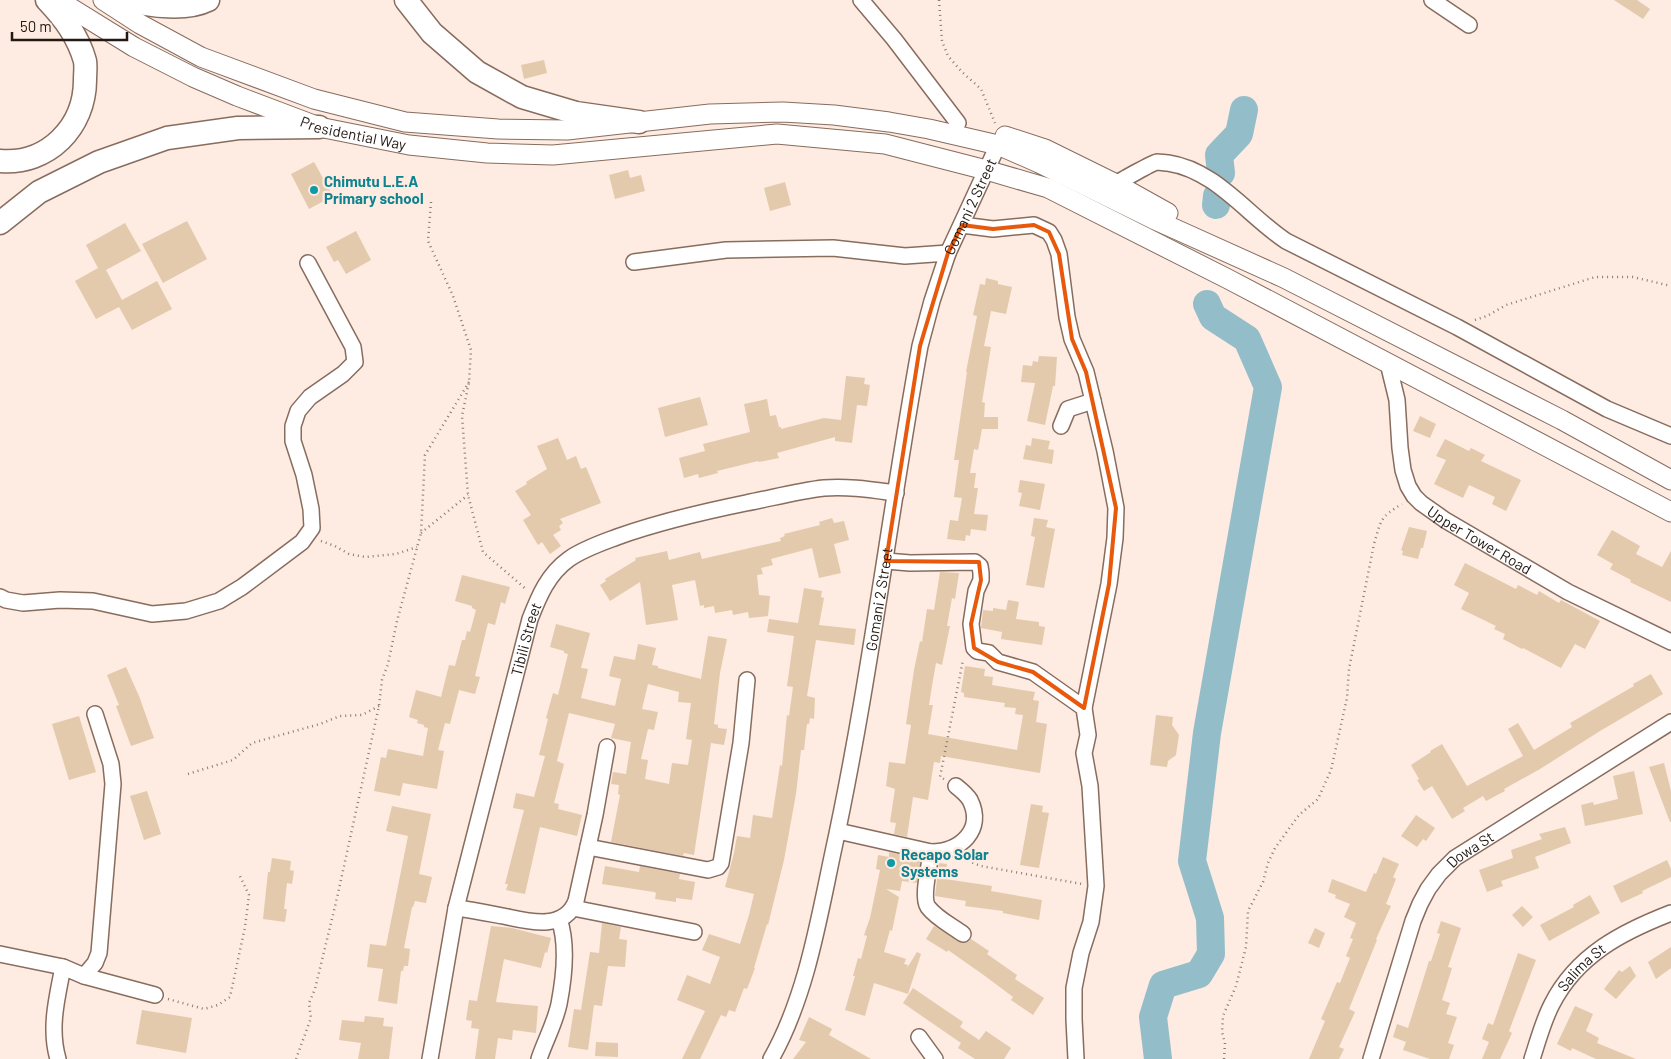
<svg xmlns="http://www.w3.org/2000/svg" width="1671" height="1059" viewBox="0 0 1671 1059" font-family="Barlow,sans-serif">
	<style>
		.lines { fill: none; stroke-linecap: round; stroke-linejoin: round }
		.river { stroke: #94bdca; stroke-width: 28 }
		.building { fill: #e3caad; fill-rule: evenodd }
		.minor-casing { stroke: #886c5e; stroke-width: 18 }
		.major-casing { stroke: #886c5e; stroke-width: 21 }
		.highway-casing { stroke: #886c5e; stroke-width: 25 }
		.path { stroke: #8a7b73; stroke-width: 2.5; stroke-dasharray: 1 4; stroke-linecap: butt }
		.minor { stroke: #fff; stroke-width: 15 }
		.major { stroke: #fff; stroke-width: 19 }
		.highway { stroke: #fff; stroke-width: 22 }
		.marked { fill: none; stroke: #e8590c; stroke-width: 4; stroke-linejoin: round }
		.culture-dot { fill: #0f9aa8; stroke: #feebe1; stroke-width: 2 }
		.labels { text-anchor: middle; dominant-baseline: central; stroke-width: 4.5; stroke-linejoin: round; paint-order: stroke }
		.street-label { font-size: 15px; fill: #231812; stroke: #feebe1 }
		.culture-label { font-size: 15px; font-weight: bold; fill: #0d838f; stroke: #feebe1; text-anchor: start }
	</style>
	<rect width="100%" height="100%" fill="#feebe1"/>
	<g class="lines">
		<!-- river -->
		<g class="river">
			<path d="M1221,173L1219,155L1239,134L1244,110"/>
			<path d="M1216,205L1217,196"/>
			<path d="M1158,1059L1153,1017L1163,985L1199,974L1211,954L1210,918L1192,861L1207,733L1268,387L1247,339L1213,317L1207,304"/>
		</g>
	</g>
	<!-- building -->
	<g class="building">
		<path d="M1614,0H1637L1650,9L1643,19Z"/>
		<path d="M544,60L547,73L524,79L521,65Z"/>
		<path d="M314,162L333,196L309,209L291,174Z"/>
		<path d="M628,170L630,178L641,175L645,191L615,199L609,175Z"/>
		<path d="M785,182L791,205L770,211L764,188Z"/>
		<path d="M187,221L207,259L163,283L142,244Z"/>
		<path d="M125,223L141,251L106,270L122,300L157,281L172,309L132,330L119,307L96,319L75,281L98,268L86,245Z"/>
		<path d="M356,231L371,260L346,274L338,260L334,262L326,247Z"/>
		<path d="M986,278L998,281V284L1012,287L1006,314L991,311L984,346L991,347L982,402L985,403L984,417H998V429H982L978,450L974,449L970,473H976L974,488H978L974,514L988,515L986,531L971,529L970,536L966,535L965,541L947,539L950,520L958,521L962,498L954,497L959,460H954L967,372H966L977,316L973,315L980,284L985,285Z"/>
		<path d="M1039,356L1057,357L1055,386H1053L1045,425L1027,421L1035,383L1021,382L1023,365L1032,366L1033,361L1038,362Z"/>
		<path d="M846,376L865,378L864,384L870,385L867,406L857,405L852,443L835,441V437L777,453L779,458L759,462L758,461L717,471L718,473L699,478L698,474L684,478L679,458L705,451L703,444L750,432L744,404L767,399L770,416L776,415L779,427H781V429L824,418L841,420Z"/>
		<path d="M700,397L708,425L665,437L658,408Z"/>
		<path d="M1420,416L1436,424L1430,438L1413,431Z"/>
		<path d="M558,438L567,460L576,456L581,469L586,467L601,503L560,519L563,523L559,526L561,530L553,535L561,546L550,554L542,542L538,545L523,520L531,515L515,491L527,484L526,482L547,469L537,446Z"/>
		<path d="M1032,438L1050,441L1048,449L1054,450L1052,464L1023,459L1026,445L1031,446Z"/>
		<path d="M1445,439L1469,451L1471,448L1485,455L1481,461L1521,480L1506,511L1492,504L1495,497L1469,485L1463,498L1434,484L1446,460L1436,456Z"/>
		<path d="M1020,480L1045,484L1040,510L1019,506L1022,493L1018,492Z"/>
		<path d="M832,518L834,523L844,521L849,540L834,544L841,573L819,578L812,548L771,559L773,565L761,568L763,574L757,575L759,595L770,596L768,616L749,618L748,612L733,615L732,610L715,613L714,606L704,608V605L700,606L695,580L672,585L678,620L646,625L640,582L610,601L600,585L606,581L605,579L636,560L635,558L667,551L669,560L700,552L702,559L781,541L780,538L785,536L784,534L820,525L819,522Z"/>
		<path d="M1034,518L1048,520L1046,527L1055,529L1044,588L1026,585L1035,537L1031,536Z"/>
		<path d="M1409,527L1427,531L1423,548H1421L1418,559L1402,555L1403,551L1401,550Z"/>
		<path d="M1612,530L1640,546L1636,554L1662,567L1671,551V602L1630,582L1631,580L1610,569L1613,564L1597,555Z"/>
		<path d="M1465,563L1516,589L1518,585L1537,595L1539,591L1559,603L1561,600L1600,621L1585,649L1575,644L1561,668L1523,648L1522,649L1503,639L1505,634L1494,629L1496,626L1461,609L1469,593L1454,585Z"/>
		<path d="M940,572L959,573L955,599L952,598L947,626H950L942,665L936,663L932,686L929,705H933L928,734L1017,750L1023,715L1015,714L1016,708L1004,707L1005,703L964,697V693L961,692L965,666L985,669L984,676L993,677L992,685L1035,692L1033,700L1039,701L1036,722L1047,724L1040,773L941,756L940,763L934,762L928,800L913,797L907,837L894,834L896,823L890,822L895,789L886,786L889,762L905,764L911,725L906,724L914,670L920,641L922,642L927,609L934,610Z"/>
		<path d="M462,575L510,587L505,604L501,602L495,625L488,623L475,676L480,677L475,694L459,690L450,724L445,723L438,750L444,751L437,789L403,783L400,796L374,791L381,757L386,758L388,749L423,756L428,728L424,727V725L417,723L418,720L409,717L416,690L441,697L449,665L455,666L462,640H465L467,631L470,632L476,610L472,608V606L455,601Z"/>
		<path d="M804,588L822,591L821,597L824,598L819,625L856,629L854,645L816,640L807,696L815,698L814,719L810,718L809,724H807L804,750H801L796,794L784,860L768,925L767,924L754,968H755L747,989L744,988L735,1012L729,1010L726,1017L721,1015L700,1059H682L705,1011L677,1000L687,975L710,984L720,957L702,950L709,934L740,944L749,915L754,894L725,887L734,853L737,836L750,838L753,815L772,818L780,765L782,766L787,715L789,716L793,687L787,686L794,636L767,632L769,619L798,623Z"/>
		<path d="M1008,600L1019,602L1016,619L1039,622V626L1045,627L1042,645L1001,639L1002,632L981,628L983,610L993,611V608L1006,610Z"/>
		<path d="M556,624L590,633L581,668L588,669L581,698L615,706L621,679L609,676L614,656L635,660L638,644L656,648L652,665L658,666V668L701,679L708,636L727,639L720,673L714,724L718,725V728L727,729L724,745L711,743L694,855L684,853L683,856L611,842L620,795L618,794L619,785L611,784L613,772L626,774L631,742L611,738L615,724L569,713L557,761L564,764L554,803L559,804L558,809L582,815L577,836L540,827L525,894L506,890L508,884H505L524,810L513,808L516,793L534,797L545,756L539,755L548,719L546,718L553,693L558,695L568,654L564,653V651L550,647ZM648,684L679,692L678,702L691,703L686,739L692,740L688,765L672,763L669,784L645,779L648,760L641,759L648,729L654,730L658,712L642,709Z"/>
		<path d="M126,667L139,696L154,738L131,746L116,706L119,705L107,675Z"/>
		<path d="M1651,674L1663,694L1600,731L1540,769L1504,789L1505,791L1486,801L1483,796L1463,808L1465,811L1452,819L1432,786L1424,791L1417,780L1419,779L1411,765L1431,752L1430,751L1442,744L1467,786L1523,756L1508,729L1518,723L1534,750L1572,727L1570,723L1634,686L1633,684Z"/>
		<path d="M1156,715L1173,717L1172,725L1179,735L1176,755L1168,761L1167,767L1150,765Z"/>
		<path d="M79,716L96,772L69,780L52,724Z"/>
		<path d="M1664,763L1671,791V822H1670L1649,767Z"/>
		<path d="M1634,771L1643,814L1585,826L1581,805L1593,802L1594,805L1618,799L1613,776Z"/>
		<path d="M147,791L161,834L144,840L130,796Z"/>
		<path d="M1031,804L1043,806L1042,812L1049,813L1039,868L1020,865Z"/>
		<path d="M392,806L431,814L419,874L432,877L426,903L415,901L413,907H412L404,948L410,949L408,966H404L403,971H401L397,1004L378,1001L383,969L367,967L370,944L386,946L408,836L386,831Z"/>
		<path d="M1416,815L1435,828L1426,841L1423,839L1417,847L1401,836Z"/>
		<path d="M1565,827L1571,843L1535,857L1539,868L1501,881L1503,886L1487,892L1479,870L1513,858L1511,850L1542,839L1539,834Z"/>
		<path d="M889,852L921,859L917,883L902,881L900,891L886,889L899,897L892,931L890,930L884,952L906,959L904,964L908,965L907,968L917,952L921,954L908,994L874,983L865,1016L845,1010L855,976H853L858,958L861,959L867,936L864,935L870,918L880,870L876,869L878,855L889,857Z"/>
		<path d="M1383,857L1399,864L1393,877L1396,879L1386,904L1391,906L1376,939L1377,940L1349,1009L1355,1012L1339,1047L1344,1049L1339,1059H1309L1325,1021L1321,1019L1337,982L1340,983L1350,958L1346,956L1353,939L1350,938L1356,923L1344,917L1350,904L1335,898L1336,895L1328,892L1332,879L1366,892L1374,873L1376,874Z"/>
		<path d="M272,858L291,861L290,870L294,871L292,884L287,883L284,909H287L285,922L263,919L268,872H270Z"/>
		<path d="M1667,860L1671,869V877L1642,891L1643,893L1621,903L1613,886Z"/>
		<path d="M939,863L947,864L945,879L992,886L991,891L1042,900L1039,920L1003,913V911L965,906L966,901L935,896Z"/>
		<path d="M605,866L639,872L640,866L680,874L679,879L695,882L692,900L676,898V902L655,899L656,893L654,892L602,884Z"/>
		<path d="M1590,895L1600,913L1549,941L1540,925L1574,907L1573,905Z"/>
		<path d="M1522,906L1533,917L1523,927L1512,915Z"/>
		<path d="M1441,921L1461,928L1448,967L1452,968L1442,1000L1450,1003L1446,1014L1457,1017L1448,1043L1454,1045L1449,1059H1430L1403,1050L1406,1042L1393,1037L1397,1024L1408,1028L1429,961H1431L1440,934L1437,933Z"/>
		<path d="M602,923L621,927L619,939L627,940L625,967L608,966L602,1006L594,1005L588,1050L568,1047L574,1009L581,1010L590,952L599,953Z"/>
		<path d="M491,926L512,928L551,938L547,953L545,952L541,968L504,959L496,1002L538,1006L536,1033L513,1030L512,1040L498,1038L495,1059H475L479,1029L471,1028L472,1021L466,1020L469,1000L477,1001Z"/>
		<path d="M934,926L962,943L967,942L971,939L989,951L987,954L1017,975L1015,979L1044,998L1033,1015L1011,1000L1013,997L985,976L948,950L947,952L926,939Z"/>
		<path d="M1315,928L1325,933L1319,948L1308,943Z"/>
		<path d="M1671,947V968L1656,979L1648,962Z"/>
		<path d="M1518,953L1536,960L1509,1031L1512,1033L1500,1059H1482L1489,1042L1482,1039L1488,1023L1493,1025Z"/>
		<path d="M1630,966L1636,976L1616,999L1604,989L1619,970L1622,972Z"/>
		<path d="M913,988L963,1022L960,1027L979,1040L986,1031L1011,1048L1004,1059H975L958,1048L961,1043L903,1003Z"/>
		<path d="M1575,1006L1593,1014L1586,1031L1599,1038L1597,1043L1636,1059H1596L1572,1048L1571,1051L1557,1044Z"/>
		<path d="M142,1010L192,1018L186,1053L136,1044Z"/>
		<path d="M365,1016L384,1018L383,1026L393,1027L389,1059H358L361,1043L339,1040L342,1020L364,1022Z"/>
		<path d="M809,1017L832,1029L829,1035L871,1059H793L806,1042L799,1040Z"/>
		<path d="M596,1042L618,1043V1057L595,1056Z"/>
	</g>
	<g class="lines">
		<defs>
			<g id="minor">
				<path d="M861,0L894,39L958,123"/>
				<path d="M1432,0L1469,25"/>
				<path d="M1116,184C1120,181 1152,163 1157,162C1160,162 1165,163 1168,163C1216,170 1248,216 1286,241L1457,327L1607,409L1671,436"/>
				<path d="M962,225L993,229L1034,225L1049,232L1054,240L1059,254L1067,317L1072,339L1086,372L1093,401L1068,409L1061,426"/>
				<path d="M634,262L726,250L833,248L905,256L948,253"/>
				<path id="s1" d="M1388,363L1397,400L1400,448L1403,470L1408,486L1414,496L1421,503L1445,520L1568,592L1671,642"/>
				<path d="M886,561L910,563L975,562L980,566L981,573V580L976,591L971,624L974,648L977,651L989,653L998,662L1033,672L1084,708L1088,735L1084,753L1090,786L1096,886L1091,922L1081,953L1074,988V1019L1076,1059"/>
				<path d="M0,597L6,600L23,603L60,600L93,601L152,614L186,611L219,601L242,587L302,542L312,528L311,509L304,475L293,441V426L298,411L310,397L343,374L355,362L353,347L308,263"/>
				<path d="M1084,708L1109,584L1115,538L1116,508L1105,451L1093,401"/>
				<path d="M838,831L931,852C960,852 985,830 970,800C967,795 961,790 956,786"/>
				<path d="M588,847L708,870L718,867L721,863L741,743L747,680"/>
				<path d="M931,852C930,865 921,897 928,907C936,918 952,926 963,934"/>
				<path d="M456,908C472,910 487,913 503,916C527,921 564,932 576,901L595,815L607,747"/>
				<path d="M573,908L694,932"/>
				<path d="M0,954L63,967L84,976L155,995"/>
				<path d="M84,976L95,963L99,953L113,784L111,764L95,714"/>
				<path d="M919,1037L935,1059"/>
				<path d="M58,1059C49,1028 57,998 63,967"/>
				<path id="s2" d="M430,1059L456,908L530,619C539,596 548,574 569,559C583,549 601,543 617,537C659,522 702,512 746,503C772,498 798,491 824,488C848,486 873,490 896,493"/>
				<path d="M539,1059C545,1041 555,1023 559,1004C564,978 568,944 559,919"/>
				<path id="s3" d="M771,1059C805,999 818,924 832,857C869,688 889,516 920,346L932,301L948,253L998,145"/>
				<path id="s4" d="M1371,1059L1413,921L1420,904L1428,889L1439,874L1455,858L1671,722"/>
				<path id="s5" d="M1532,1059C1538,1041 1543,1021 1552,1004C1577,955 1622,932 1671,913"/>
			</g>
			<g id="major">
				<path id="s6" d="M58,0L134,47L193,77L237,96L319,127L409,145L487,153L553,155L777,134L885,144L986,170L1048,188L1228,279L1671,512"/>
				<path d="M103,0L140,24L201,57L314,99L405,122L498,129L567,130L710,114L783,112L834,115L889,122L929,129L998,145L1039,163L1153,219L1284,278L1562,420L1671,480"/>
				<path d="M1005,136L1045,149L1116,184L1168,213"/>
			</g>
			<g id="highway">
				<path d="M127,0C150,6 186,11 208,0"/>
				<path d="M406,0L432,33L477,72L522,97L576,113L639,122"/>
				<path d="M0,161C48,165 85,127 85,80C85,74 86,67 85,61C78,36 64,18 47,0"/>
				<path d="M0,223L39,192L99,162L167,138L238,128L319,127"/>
			</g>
		</defs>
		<!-- minor casing -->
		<use href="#minor" class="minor-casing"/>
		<!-- major casing -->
		<use href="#major" class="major-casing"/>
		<!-- highway casing -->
		<use href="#highway" class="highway-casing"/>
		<!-- path -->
		<g class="path">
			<path d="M939,0L942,41L948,56L962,72L981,89L995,123"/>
			<path d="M431,202L428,241L453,296L471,350L469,382L462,416L468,495L483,552L527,590"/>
			<path d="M1475,320L1487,316L1506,305L1595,277H1633L1671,286"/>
			<path d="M421,533L468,495"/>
			<path d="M321,541L335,546L349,554L365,557L396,554L417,547"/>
			<path d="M188,774L233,760L252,743L320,724L340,716L362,715L379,706"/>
			<path d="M944,779L940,777L963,660"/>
			<path d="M963,859L981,866L1082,884"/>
			<path d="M168,999L204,1009L218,1005L230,997L245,927L249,895L240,876"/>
			<path d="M296,1059L311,1018L309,1003L315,989L337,898L379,706L382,680L388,664L397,621L421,533L425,455L469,382"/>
			<path d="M1224,1059L1225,1043L1222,1032L1223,1016L1236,986L1246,947L1248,911L1263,882L1268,863L1275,848L1299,815L1318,799L1331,770L1347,698L1349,669L1374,544C1381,520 1380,517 1402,504"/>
		</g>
		<!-- minor -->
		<use href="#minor" class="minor"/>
		<!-- major -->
		<use href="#major" class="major"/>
		<!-- highway -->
		<use href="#highway" class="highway"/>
	</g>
	<!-- marked area -->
	<path class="marked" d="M962,225L993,229L1034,225L1049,232L1059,254L1072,339L1086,372L1116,508L1109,584L1084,708L1033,672L998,662L974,648L971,624L981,580L979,562L886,561L920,346L948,253Z"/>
	<!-- markers -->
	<g class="culture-dot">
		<circle cx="314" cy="190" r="5"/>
		<circle cx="891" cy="863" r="5"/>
	</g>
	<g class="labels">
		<!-- street labels -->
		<g class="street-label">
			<text stroke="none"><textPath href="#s6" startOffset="326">Presidential Way</textPath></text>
			<text stroke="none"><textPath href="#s3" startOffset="879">Gomani 2 Street</textPath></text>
			<text stroke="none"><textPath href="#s1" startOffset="216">Upper Tower Road</textPath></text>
			<text stroke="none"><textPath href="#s3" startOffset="474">Gomani 2 Street</textPath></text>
			<text stroke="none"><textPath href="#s2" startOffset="431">Tibili Street</textPath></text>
			<text stroke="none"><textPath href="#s4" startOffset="238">Dowa St</textPath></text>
			<text stroke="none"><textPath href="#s5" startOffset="106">Salima St</textPath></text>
		</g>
		<!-- culture labels -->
		<g class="culture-label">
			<text x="324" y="181">Chimutu L.E.A<tspan x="324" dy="17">Primary school</tspan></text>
			<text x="901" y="854">Recapo Solar<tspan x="901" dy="17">Systems</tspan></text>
		</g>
	</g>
	<!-- scale -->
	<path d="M12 32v8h115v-8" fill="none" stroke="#231812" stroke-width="2.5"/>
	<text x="20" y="32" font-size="15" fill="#231812" stroke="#feebe1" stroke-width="4" paint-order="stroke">50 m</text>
</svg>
